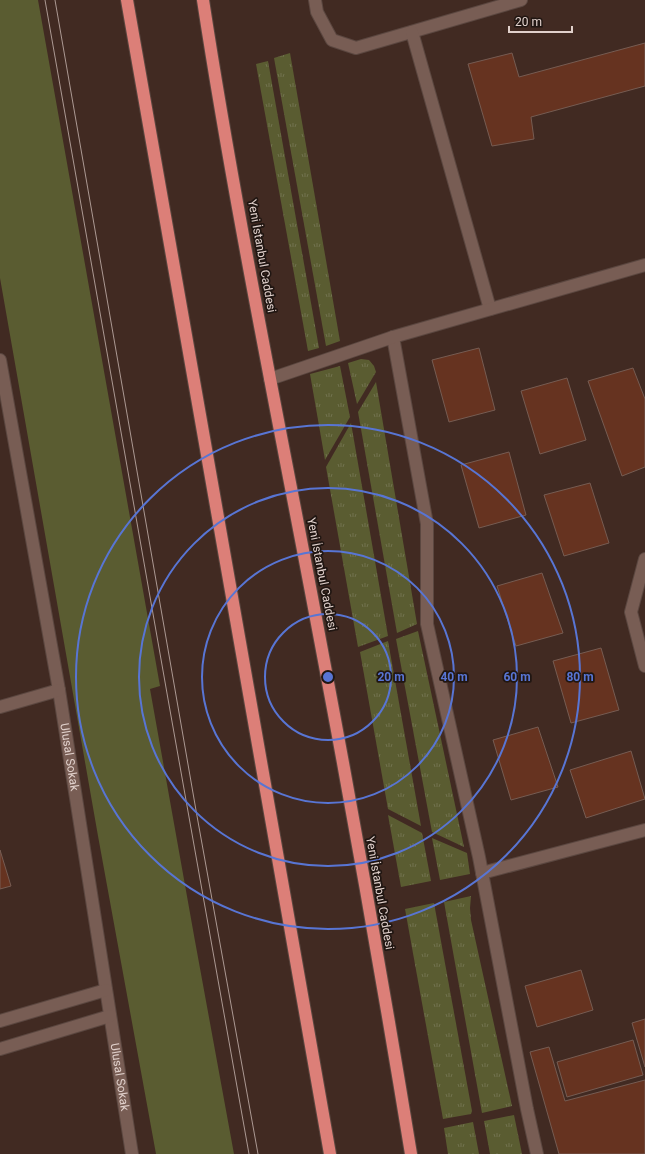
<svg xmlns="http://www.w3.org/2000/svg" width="645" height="1154" viewBox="0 0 645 1154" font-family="Roboto,sans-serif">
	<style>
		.grass { fill: url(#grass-tufts) }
		.green { fill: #5a5c31 }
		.building { fill: #663320; stroke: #765c52 }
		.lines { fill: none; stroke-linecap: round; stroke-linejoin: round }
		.minor-casing { stroke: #5b4740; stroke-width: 14 }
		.highway-casing { stroke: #5b4740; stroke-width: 14 }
		.minor { stroke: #785d54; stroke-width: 12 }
		.highway { stroke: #dc7f78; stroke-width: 12 }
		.tram { stroke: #ac9993; stroke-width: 1 }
		.ring { fill: none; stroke: #5875d4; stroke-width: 2 }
		.labels { text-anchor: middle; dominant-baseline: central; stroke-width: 3.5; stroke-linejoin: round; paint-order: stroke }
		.street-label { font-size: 12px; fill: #e1d1cc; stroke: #201612 }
		.centre { fill: #5875d4; stroke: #201612; stroke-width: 2 }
		.ring-label { font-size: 12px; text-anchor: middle; font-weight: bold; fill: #5875d4; stroke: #201612; stroke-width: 3.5; stroke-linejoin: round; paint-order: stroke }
	</style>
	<defs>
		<pattern id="grass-tufts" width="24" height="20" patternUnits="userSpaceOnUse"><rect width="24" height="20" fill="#5a5c31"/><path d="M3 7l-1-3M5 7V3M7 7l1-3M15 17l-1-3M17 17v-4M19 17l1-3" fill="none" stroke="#71724e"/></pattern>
	</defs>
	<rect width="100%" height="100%" fill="#412a22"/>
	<!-- grass -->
	<g class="grass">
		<path d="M290,53L340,341L326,346L274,58Z"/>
		<path d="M268,61L319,348L308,351L256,64Z"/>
		<path d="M361,359L369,360L374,366L376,372L357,404L348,363Z"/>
		<path d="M340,366L350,417L325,460L310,374Z"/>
		<path d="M376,382L417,624L397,633L358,412Z"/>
		<path d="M351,423L388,636L358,647L326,467Z"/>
		<path d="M418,631L464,847L432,832L396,639Z"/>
		<path d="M388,641L421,826L388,809L360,652Z"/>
		<path d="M388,815L422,833L431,881L401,887Z"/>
		<path d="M432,838L467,853L470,874L440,880Z"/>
		<path d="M471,896L470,908L471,920L512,1106L482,1113L444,902Z"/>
		<path d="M434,903L472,1111L471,1114L443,1119L405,909Z"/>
		<path d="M514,1115L522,1154H490L484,1121Z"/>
		<path d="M473,1122L479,1154H448L444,1128Z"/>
	</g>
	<!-- green -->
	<path class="green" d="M0,0H38L160,686L150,689L195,941L234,1154H156L98,836L0,278Z"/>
	<!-- building -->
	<g class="building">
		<path d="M645,43V86L531,117L534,139L492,146L468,64L512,53L519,77Z"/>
		<path d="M479,348L495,410L449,422L432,360Z"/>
		<path d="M633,368L645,399V467L622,476L588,381Z"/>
		<path d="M567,378L586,440L540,454L521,391Z"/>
		<path d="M509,452L526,515L479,528L461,465Z"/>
		<path d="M590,483L609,543L564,556L544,495Z"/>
		<path d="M542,573L563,633L516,646L497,586Z"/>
		<path d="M601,648L619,710L571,723L553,661Z"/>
		<path d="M538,727L558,787L511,800L493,740Z"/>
		<path d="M631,751L645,799L586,818L570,770Z"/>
		<path d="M0,850L11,886L0,889Z"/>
		<path d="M581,970L593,1010L537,1027L525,986Z"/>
		<path d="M645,1019V1067L632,1023Z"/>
		<path d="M633,1040L643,1075L567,1097L557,1062Z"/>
		<path d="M549,1047L565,1101L645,1080V1154H559L530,1052Z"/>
	</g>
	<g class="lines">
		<defs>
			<g id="minor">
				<path d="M315,0L317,12L332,40L356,48L521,0"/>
				<path d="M412,32L490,309"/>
				<path d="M393,337L427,524V624L479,857L527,1109L537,1154"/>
				<path id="s1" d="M0,360L59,690L132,1154"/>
				<path d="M270,379L393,337L645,265"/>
				<path d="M645,559L631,612L645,666"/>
				<path d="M0,707L59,690"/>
				<path d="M482,873L645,830"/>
				<path d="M0,1021L106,990"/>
				<path d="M0,1049L110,1016"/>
			</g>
			<g id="highway">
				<path d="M127,0L330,1154"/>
				<path d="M203,0C237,221 283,441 324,661C355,825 384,989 411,1154"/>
			</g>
		</defs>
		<!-- minor casing -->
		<use href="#minor" class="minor-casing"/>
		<!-- highway casing -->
		<use href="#highway" class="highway-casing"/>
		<!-- minor -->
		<use href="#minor" class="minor"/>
		<!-- highway -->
		<use href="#highway" class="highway"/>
		<!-- tram -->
		<g class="tram">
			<path d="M45,0L168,699L249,1154"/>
			<path d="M55,0L197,816L258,1154"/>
		</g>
	</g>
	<!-- distance rings -->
	<g class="ring">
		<circle cx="328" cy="677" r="63"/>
		<circle cx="328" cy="677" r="126"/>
		<circle cx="328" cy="677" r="189"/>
		<circle cx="328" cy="677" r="252"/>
	</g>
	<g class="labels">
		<!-- street labels -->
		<g class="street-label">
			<text transform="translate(262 256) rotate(80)">Yeni İstanbul Caddesi</text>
			<text transform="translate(322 574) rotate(79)">Yeni İstanbul Caddesi</text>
			<text stroke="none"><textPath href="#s1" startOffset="403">Ulusal Sokak</textPath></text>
			<text transform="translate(380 893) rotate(80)">Yeni İstanbul Caddesi</text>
			<text stroke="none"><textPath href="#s1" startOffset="727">Ulusal Sokak</textPath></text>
		</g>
	</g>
	<circle cx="328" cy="677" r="6" class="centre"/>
	<g class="ring-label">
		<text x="391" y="681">20 m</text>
		<text x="454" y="681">40 m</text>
		<text x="517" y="681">60 m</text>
		<text x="580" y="681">80 m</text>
	</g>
	<!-- scale -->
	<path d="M509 26v6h63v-6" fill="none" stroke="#e1d1cc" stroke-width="2"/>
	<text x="515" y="26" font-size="12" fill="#e1d1cc" stroke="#201612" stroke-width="3" paint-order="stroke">20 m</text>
</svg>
